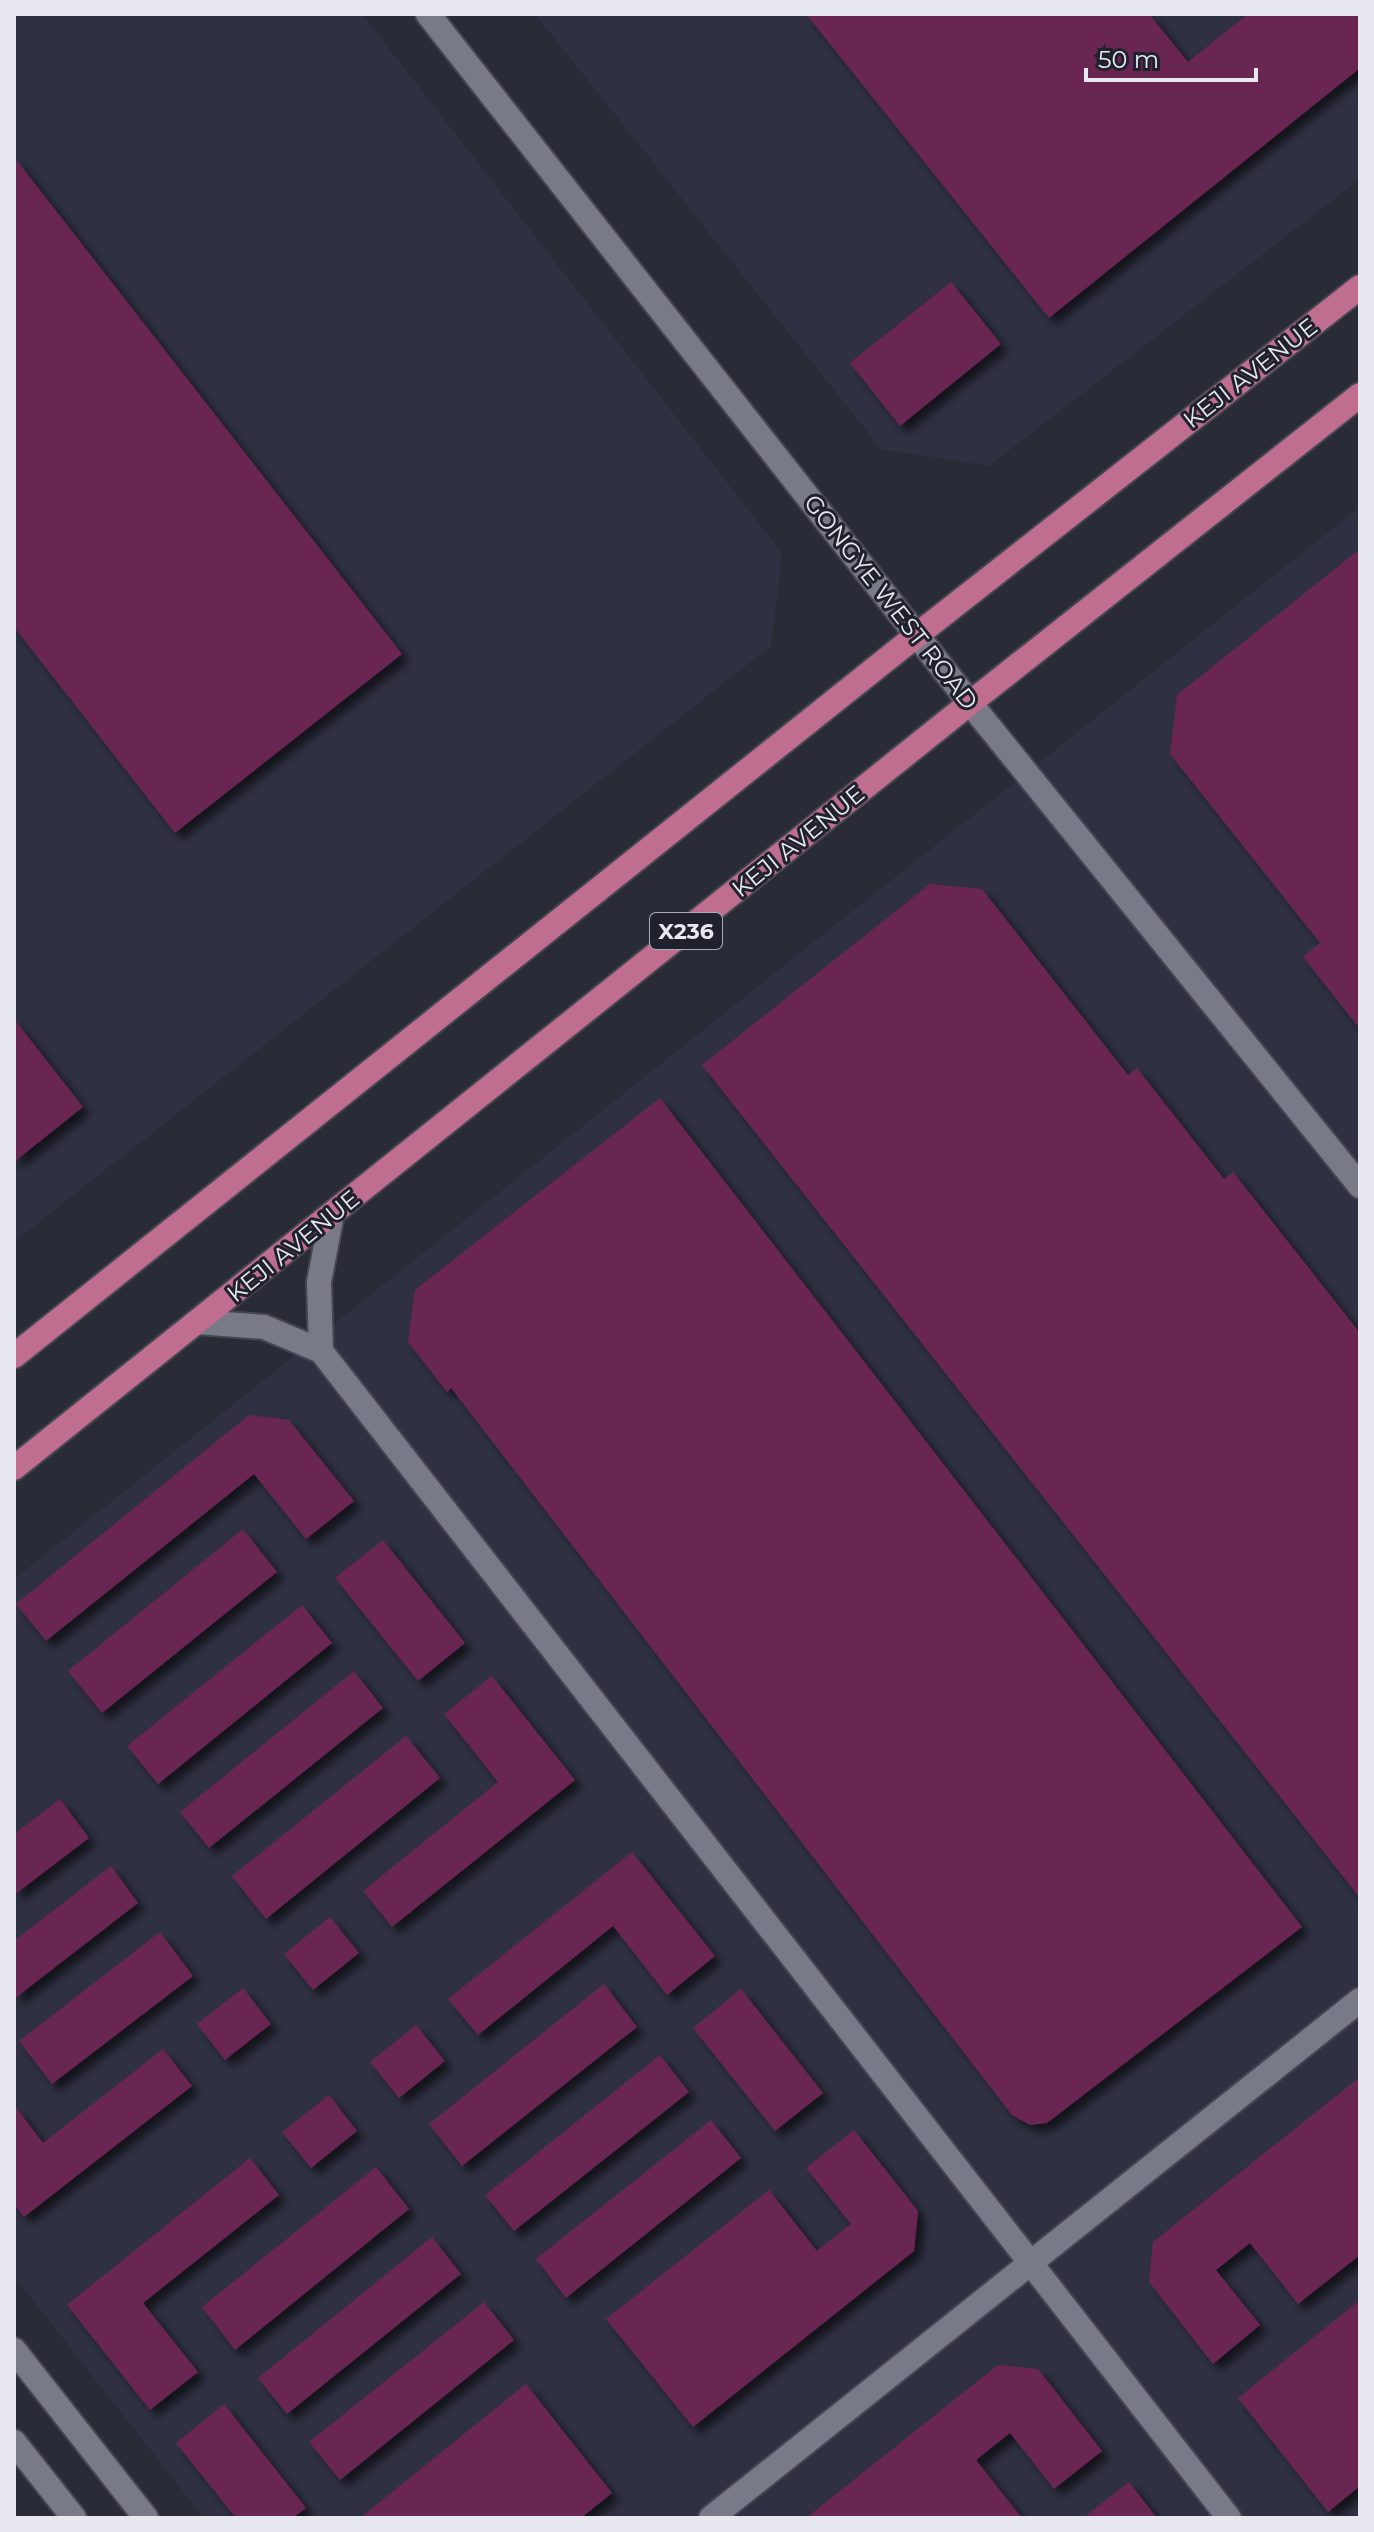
<svg xmlns="http://www.w3.org/2000/svg" width="1374" height="2532" viewBox="0 0 1374 2532" font-family="Montserrat,sans-serif">
	<style>
		.built { fill: #2f3143 }
		.building { fill: #6b2553; filter: url(#shadow) }
		.lines { fill: none; stroke-linecap: round; stroke-linejoin: round }
		.minor-casing { stroke: #454650; stroke-width: 28 }
		.major-casing { stroke: #454650; stroke-width: 28 }
		.minor { stroke: #787a88; stroke-width: 24 }
		.major { stroke: #bf6e90; stroke-width: 24 }
		.labels { text-anchor: middle; dominant-baseline: central; stroke-width: 6; stroke-linejoin: round; paint-order: stroke }
		.shield { fill: #1f212c; stroke: #abacb5; stroke-width: 2 }
		.shield-label { font-size: 22px; font-weight: bold; fill: #e7e8f0 }
		.street-label { font-size: 24px; fill: #e7e8f0; stroke: #1f212c }
	</style>
	<defs>
		<filter id="shadow"><feDropShadow dx="7" dy="7" stdDeviation="4" flood-color="#0009"/></filter>
	</defs>
	<rect width="100%" height="100%" fill="#292b36"/>
	<!-- built -->
	<g class="built">
		<path d="M14,14H362L782,553L771,646L14,1242Z"/>
		<path d="M535,14H1360V179L989,466L881,449Z"/>
		<path d="M1360,507V2518H204L14,2276V1579Z"/>
	</g>
	<!-- building -->
	<g class="building">
		<path d="M806,14H1149L1188,62L1248,14H1360V68L1049,318Z"/>
		<path d="M14,157L402,654L175,833L14,627Z"/>
		<path d="M951,282L1001,344L900,426L850,363Z"/>
		<path d="M1360,549V1029L1303,957L1320,943L1170,754L1177,695Z"/>
		<path d="M930,884L982,889L1128,1075L1137,1068L1224,1179L1233,1172L1360,1333V1898L702,1065Z"/>
		<path d="M14,1019L83,1107L14,1162Z"/>
		<path d="M660,1098L1302,1927L1047,2123L1030,2125L1012,2115L451,1388L447,1392L408,1342L415,1290Z"/>
		<path d="M249,1415L289,1420L354,1501L306,1539L254,1474L46,1641L16,1604Z"/>
		<path d="M243,1529L277,1572L102,1713L68,1671Z"/>
		<path d="M383,1540L465,1643L418,1681L335,1578Z"/>
		<path d="M302,1605L332,1643L158,1784L127,1746Z"/>
		<path d="M354,1671L383,1708L209,1848L180,1812Z"/>
		<path d="M492,1676L575,1780L392,1927L363,1891L498,1782L444,1714Z"/>
		<path d="M406,1736L440,1778L266,1919L232,1876Z"/>
		<path d="M60,1799L89,1838L14,1895V1834Z"/>
		<path d="M632,1852L715,1956L667,1995L613,1926L478,2035L448,1999Z"/>
		<path d="M111,1866L138,1903L14,1999V1941Z"/>
		<path d="M330,1917L359,1953L313,1990L284,1954Z"/>
		<path d="M160,1932L193,1976L52,2084L19,2041Z"/>
		<path d="M604,1984L637,2027L462,2166L429,2124Z"/>
		<path d="M243,1988L271,2024L225,2060L197,2024Z"/>
		<path d="M741,1989L823,2093L775,2131L693,2028Z"/>
		<path d="M416,2025L445,2061L399,2098L370,2062Z"/>
		<path d="M163,2049L192,2086L24,2217L14,2204V2105L43,2143Z"/>
		<path d="M660,2055L689,2092L514,2231L485,2195Z"/>
		<path d="M1360,2077V2255L1298,2304L1250,2243L1216,2270L1260,2325L1213,2364L1149,2282L1153,2242Z"/>
		<path d="M329,2095L357,2131L311,2168L282,2132Z"/>
		<path d="M711,2120L741,2158L566,2298L536,2259Z"/>
		<path d="M854,2130L918,2211L914,2251L693,2427L606,2319L769,2190L817,2251L851,2224L806,2168Z"/>
		<path d="M250,2158L279,2195L143,2303L198,2372L150,2410L67,2305Z"/>
		<path d="M376,2167L409,2209L235,2350L202,2307Z"/>
		<path d="M432,2237L461,2274L287,2414L258,2378Z"/>
		<path d="M1360,2300V2486L1328,2512L1238,2398Z"/>
		<path d="M484,2302L514,2340L340,2480L309,2442Z"/>
		<path d="M998,2365L1038,2369L1102,2451L1054,2489L1010,2433L976,2460L1022,2518H806Z"/>
		<path d="M526,2384L612,2493L581,2518H360Z"/>
		<path d="M224,2404L306,2508L293,2518H236L176,2443Z"/>
		<path d="M1129,2482L1157,2518H1083Z"/>
	</g>
	<g class="lines">
		<defs>
			<g id="minor">
				<path d="M428,14L970,703L1360,1186"/>
				<path d="M197,1322L264,1327L321,1351L1229,2518"/>
				<path d="M321,1351L319,1282L332,1214"/>
				<path d="M14,2350L146,2518"/>
				<path d="M14,2442L74,2518"/>
				<path d="M711,2518L1360,2000"/>
			</g>
			<g id="major">
				<path d="M14,1356L917,635L1360,287"/>
				<path d="M14,1468L970,703L1360,395"/>
			</g>
		</defs>
		<!-- minor casing -->
		<use href="#minor" class="minor-casing"/>
		<!-- major casing -->
		<use href="#major" class="major-casing"/>
		<!-- minor -->
		<use href="#minor" class="minor"/>
		<!-- major -->
		<use href="#major" class="major"/>
	</g>
	<g class="labels">
		<!-- shield labels -->
		<rect class="shield" x="650" y="913" width="72" height="36" rx="6"/>
		<g class="shield-label">
			<text x="686" y="931">X236</text>
		</g>
		<!-- street labels -->
		<g class="street-label">
			<text transform="translate(1250 373) rotate(-38)">KEJI AVENUE</text>
			<text transform="translate(891 602) rotate(52)">GONGYE WEST ROAD</text>
			<text transform="translate(798 841) rotate(-39)">KEJI AVENUE</text>
			<text transform="translate(293 1246) rotate(-39)">KEJI AVENUE</text>
		</g>
	</g>
	<!-- border -->
	<rect width="1374" height="2532" fill="none" stroke="#e7e8f0" stroke-width="32"/>
	<!-- scale -->
	<path d="M1086 68v12h170v-12" fill="none" stroke="#e7e8f0" stroke-width="4"/>
	<text x="1098" y="68" font-size="24" fill="#e7e8f0" stroke="#1f212c" stroke-width="6" paint-order="stroke">50 m</text>
</svg>
